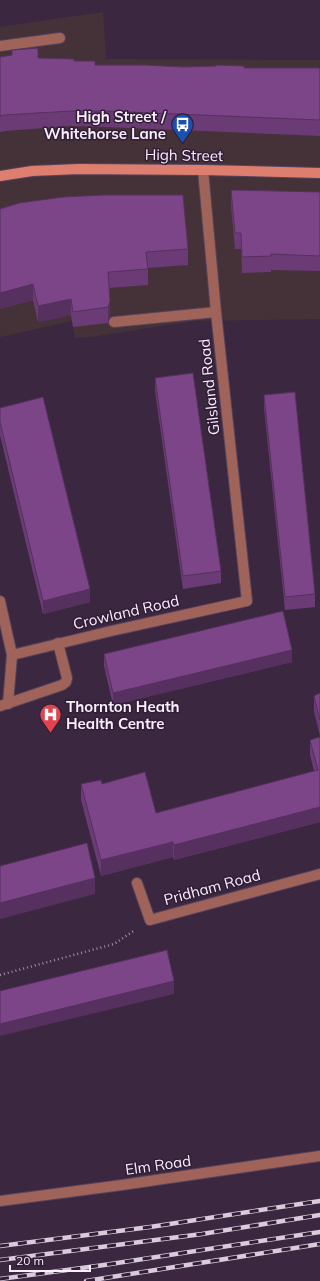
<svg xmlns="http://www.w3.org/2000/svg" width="320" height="1281" viewBox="0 0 320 1281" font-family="Mulish,sans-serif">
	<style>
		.commercial { fill: #453238 }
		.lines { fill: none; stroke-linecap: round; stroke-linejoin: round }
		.service-casing { stroke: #56445b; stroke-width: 12 }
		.minor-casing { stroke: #56445b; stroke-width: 12 }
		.secondary-casing { stroke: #56445b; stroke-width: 12 }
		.path { stroke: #a090a4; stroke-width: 2.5; stroke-dasharray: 1 3; stroke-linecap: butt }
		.service { stroke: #a06359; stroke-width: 10 }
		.minor { stroke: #a06359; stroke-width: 10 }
		.secondary { stroke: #de7e6f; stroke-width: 10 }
		.rail-casing { stroke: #d9cbdc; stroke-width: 4.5 }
		.rail { stroke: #311e36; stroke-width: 3; stroke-dasharray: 9; stroke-linecap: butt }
		.wall { fill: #6a3b75 }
		.shaded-wall { fill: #56305f }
		.building { fill: #7b4588; stroke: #56305f }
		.labels { text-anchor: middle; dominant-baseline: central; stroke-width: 3; stroke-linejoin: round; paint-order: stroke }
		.poi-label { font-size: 15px; font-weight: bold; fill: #fbeefe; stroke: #311e36; text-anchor: end }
		.street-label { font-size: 15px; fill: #fbeefe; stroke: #311e36 }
	</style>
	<rect width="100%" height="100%" fill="#3b2840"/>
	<!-- commercial -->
	<path class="commercial" d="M103,12L106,59L320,60V319L194,321L91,337L75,338L72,321L0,337V27Z"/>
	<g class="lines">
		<defs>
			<g id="service">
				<path d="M0,46L60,38"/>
				<path d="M8,704L12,655"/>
				<path d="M0,706L62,685L66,682L67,678L58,643"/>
			</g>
			<g id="minor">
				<path d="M114,322L216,312"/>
				<path d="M0,601L12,655L111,631L247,601L216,312L203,170"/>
				<path d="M137,883L150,920L320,874"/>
				<path d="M0,1201L122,1185L320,1156"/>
			</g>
			<path id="secondary" d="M0,176L32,171L79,169L203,170L320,173"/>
		</defs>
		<!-- service casing -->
		<use href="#service" class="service-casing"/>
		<!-- minor casing -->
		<use href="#minor" class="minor-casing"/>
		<!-- secondary casing -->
		<use href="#secondary" class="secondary-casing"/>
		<!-- path -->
		<path class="path" d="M0,975L114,944L135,930"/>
		<!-- service -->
		<use href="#service" class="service"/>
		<!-- minor -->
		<use href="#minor" class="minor"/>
		<!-- secondary -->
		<use href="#secondary" class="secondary"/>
		<defs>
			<g id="rail">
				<path d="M0,1246L150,1227L320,1201"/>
				<path d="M0,1260L202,1234L320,1215"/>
				<path d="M0,1279L104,1265L320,1232"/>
				<path d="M86,1281L320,1244"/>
			</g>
		</defs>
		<!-- rail casing -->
		<use href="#rail" class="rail-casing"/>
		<!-- rail -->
		<use href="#rail" class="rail"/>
	</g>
	<!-- wall -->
	<g class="wall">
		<path d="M0,57L38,58L74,61L95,65L244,68H320V136L105,127L71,126L5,131L0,132Z"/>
		<path d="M231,190L320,192V271L271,270V272L242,273L241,249H235L231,206Z"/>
		<path d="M0,209L188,249V265L148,268V285L109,288L110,317L108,323L73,327L71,315L38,322L33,300L0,309Z"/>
		<path d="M155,378L221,571V583L183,589L155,391Z"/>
		<path d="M264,395L315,594V607L285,610L264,408Z"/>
		<path d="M0,408L90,602L43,614L0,435Z"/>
		<path d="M104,654L292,662L113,705L104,666Z"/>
		<path d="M320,693V736L314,711V696Z"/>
		<path d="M320,737V822L174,860L173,857L101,876L81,800V784H102L156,813L314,771L310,755V740Z"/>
	</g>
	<!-- shaded-wall -->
	<g class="shaded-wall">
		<path d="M33,284V300L0,309V293Z"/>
		<path d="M71,299V315L38,322V306Z"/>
		<path d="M110,301V317L108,323V307Z"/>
		<path d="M90,589V602L43,614V601Z"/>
		<path d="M292,650V662L113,705V693Z"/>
		<path d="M320,807V822L174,860V845Z"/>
		<path d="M173,842V857L101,876V860Z"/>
		<path d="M95,878V894L0,919V903Z"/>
		<path d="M174,981V994L0,1036V1024Z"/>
	</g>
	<!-- building -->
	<g class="building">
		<path d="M38,48V58L74,59V61H95V65H144L183,67L216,66V65L244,66V68H320V120L105,111H71L5,115L0,116V57L12,55V50Z"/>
		<path d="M231,190L320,192V256L271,254V256L242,257L241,233H235Z"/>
		<path d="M104,195H183L188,249L146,252L148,269L108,272L110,301L108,307L73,312L71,299L38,306L33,284L0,293V209L19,203L63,197Z"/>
		<path d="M193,373L221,571L183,576L155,378Z"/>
		<path d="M295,392L315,594L285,597L264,395Z"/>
		<path d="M43,397L90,589L43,601L0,422V408Z"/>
		<path d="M283,611L292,650L113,693L104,654Z"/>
		<path d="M320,693V720L314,696Z"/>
		<path d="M320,737V807L174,845L173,842L101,860L81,784L101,780L102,784L145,772L156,813L318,770L310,740Z"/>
		<path d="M87,843L95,878L0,903V866Z"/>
		<path d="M167,950L174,981L0,1024V991Z"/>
	</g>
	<!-- icons -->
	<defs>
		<symbol id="bus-pin" viewBox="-11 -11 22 30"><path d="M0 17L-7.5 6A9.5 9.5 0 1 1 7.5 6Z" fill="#1a4fb4" stroke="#311e36"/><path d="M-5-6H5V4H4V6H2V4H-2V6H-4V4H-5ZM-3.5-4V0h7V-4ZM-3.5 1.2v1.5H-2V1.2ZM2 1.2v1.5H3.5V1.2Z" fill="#fff"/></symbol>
		<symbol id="hospital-pin" viewBox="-11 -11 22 30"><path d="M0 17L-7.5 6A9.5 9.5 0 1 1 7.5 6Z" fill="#e0444e" stroke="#311e36"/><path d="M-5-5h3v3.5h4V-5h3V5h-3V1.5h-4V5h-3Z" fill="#fff"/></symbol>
	</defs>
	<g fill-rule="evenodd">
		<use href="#bus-pin" x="170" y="112" width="25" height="34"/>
		<use href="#hospital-pin" x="38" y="702" width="25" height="34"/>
	</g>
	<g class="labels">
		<!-- poi labels -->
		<g class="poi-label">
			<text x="166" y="116">High Street /<tspan x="166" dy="17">Whitehorse Lane</tspan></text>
			<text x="66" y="706" text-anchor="start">Thornton Heath<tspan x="66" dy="17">Health Centre</tspan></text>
		</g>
		<!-- street labels -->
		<g class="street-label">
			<text transform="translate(184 155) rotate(1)">High Street</text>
			<text transform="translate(209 387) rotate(-96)">Gilsland Road</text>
			<text transform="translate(126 612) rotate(-13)">Crowland Road</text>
			<text transform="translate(212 887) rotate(-15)">Pridham Road</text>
			<text transform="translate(158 1165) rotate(-8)">Elm Road</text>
		</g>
	</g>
	<!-- scale -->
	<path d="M10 1265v6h80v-6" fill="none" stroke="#fbeefe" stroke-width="2"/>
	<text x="16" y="1265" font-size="12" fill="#fbeefe" stroke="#311e36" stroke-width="3" paint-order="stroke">20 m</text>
</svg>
